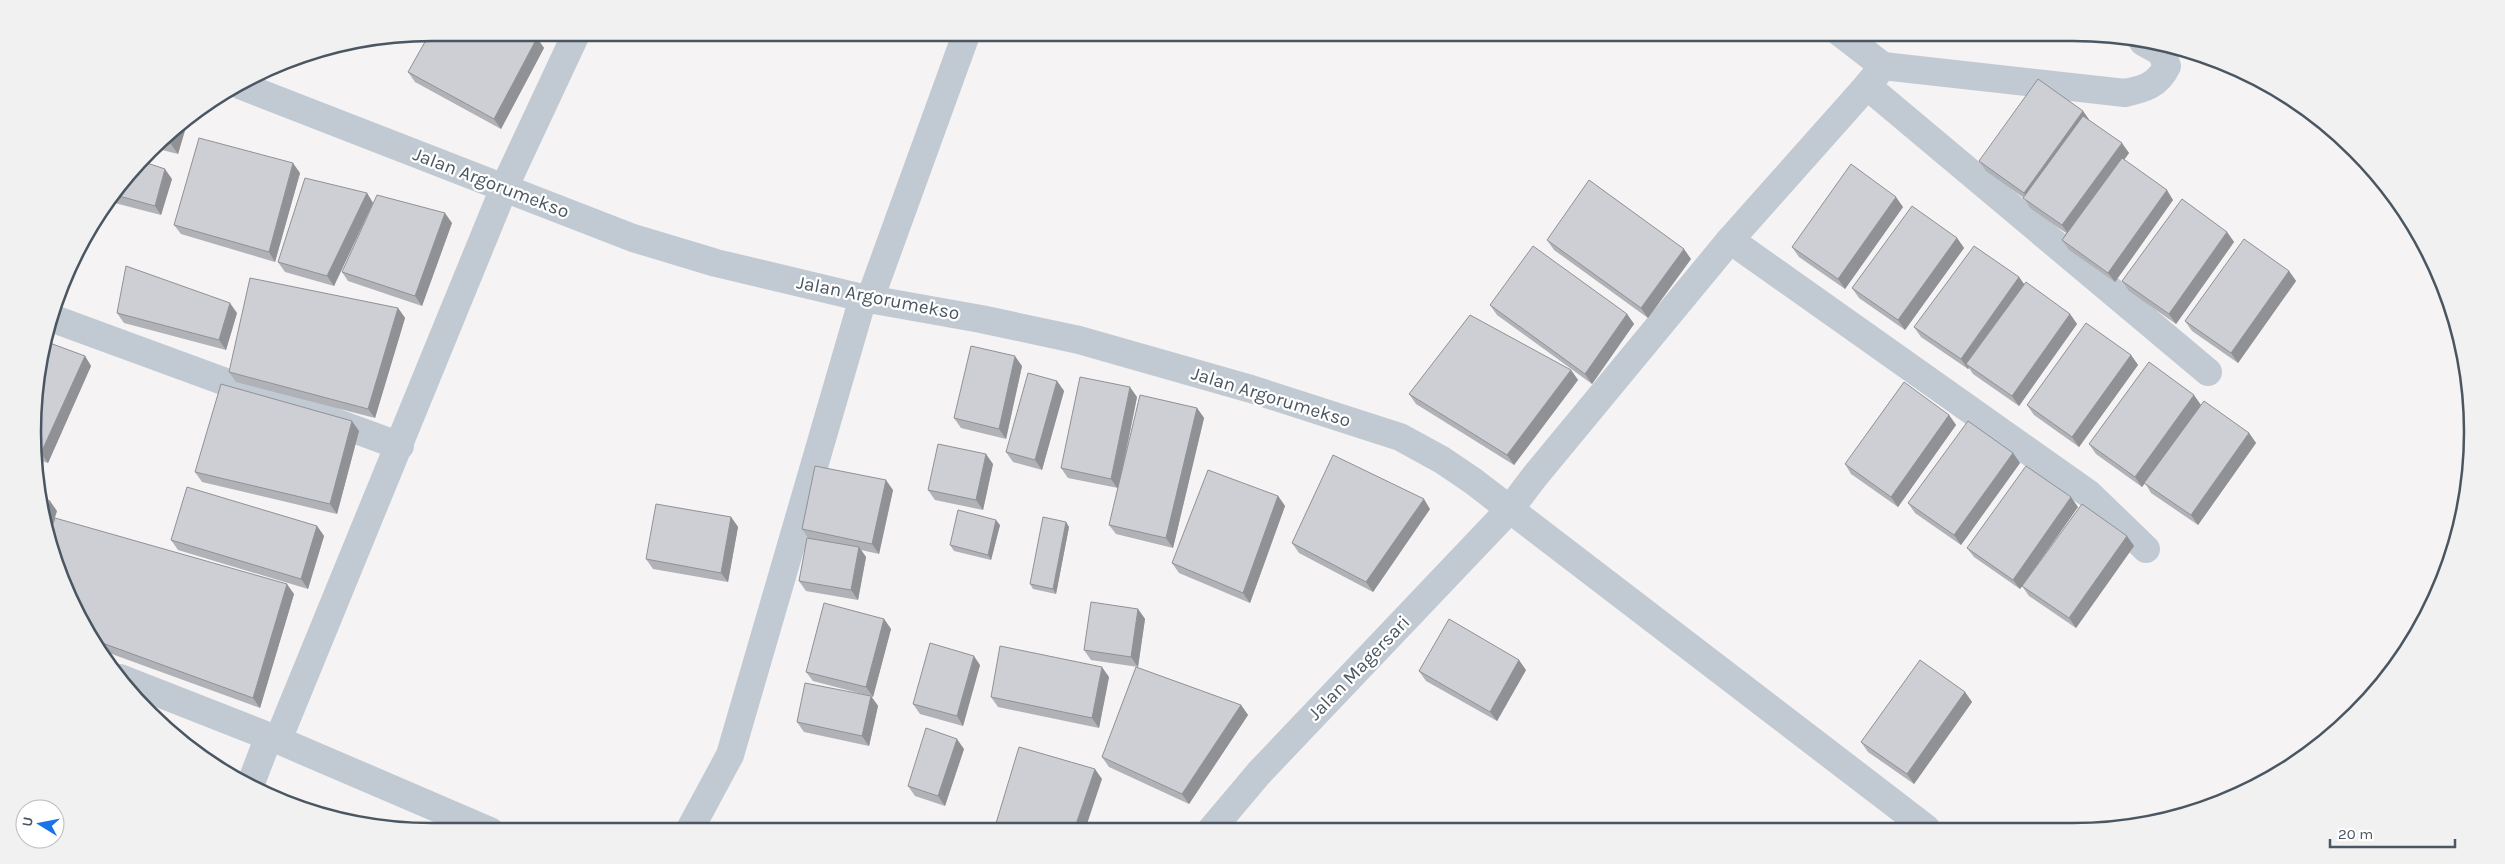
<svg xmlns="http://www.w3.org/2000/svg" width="2505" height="864" viewBox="0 0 2505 864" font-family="Karla,sans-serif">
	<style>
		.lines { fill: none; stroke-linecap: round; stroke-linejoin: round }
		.minor { stroke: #c1cad2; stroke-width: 28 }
		.wall { fill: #b0b2b7 }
		.shaded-wall { fill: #909195 }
		.building { fill: #cdcfd5; stroke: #909195 }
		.labels { text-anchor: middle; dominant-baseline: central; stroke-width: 4.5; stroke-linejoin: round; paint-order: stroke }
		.street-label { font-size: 19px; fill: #4a5661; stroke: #fff }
		.rim { fill: none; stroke: #4a5661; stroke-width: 2.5 }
	</style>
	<rect width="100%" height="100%" fill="#f5f3f3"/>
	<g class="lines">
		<!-- minor -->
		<g class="minor">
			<path d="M1883,66L2125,93C2144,89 2158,85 2167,66L2161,52L2143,42"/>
			<path d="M242,86L633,238L716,263L863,298L981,319L1079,340L1251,389L1400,437L1442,460L1473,481L1926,828"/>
			<path d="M1867,86L2208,372"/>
			<path d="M1730,240L2089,494L2146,549"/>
			<path d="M870,299L967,32"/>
			<path d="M54,319L400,446"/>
			<path d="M120,678L278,740L490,831"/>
			<path d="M278,740L504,188L577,32"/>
			<path d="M251,783L269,736"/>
			<path d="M1211,830L1259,773L1510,509L1535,476L1730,240L1867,86L1883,66L1839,32"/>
			<path d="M689,831L730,755L863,298"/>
		</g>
	</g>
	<!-- wall -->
	<g class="wall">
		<path d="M537,38L544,48L501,129L415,82L408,72Z"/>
		<path d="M2083,111L2090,121L2129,153L2124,160L2173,200L2115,282L2069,250L2062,240L2066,233L2030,208L2024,198L1986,171L1979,161Z"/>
		<path d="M188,120L178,154L154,148L168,132Z"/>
		<path d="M300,173L275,262L181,234L174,225Z"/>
		<path d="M172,179L161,215L107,201L115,189Z"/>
		<path d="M367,193L373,203L334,286L285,272L278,262Z"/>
		<path d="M1903,207L1845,289L1799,257L1792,247Z"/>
		<path d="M452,223L422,306L348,281L342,272Z"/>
		<path d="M2227,232L2234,242L2176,324L2129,291L2122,281Z"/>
		<path d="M1957,238L1964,248L1905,330L1859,298L1852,288Z"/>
		<path d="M1547,240L1691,259L1648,318L1554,250Z"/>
		<path d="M2289,271L2296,281L2238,363L2192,331L2185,321Z"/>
		<path d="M2019,277L2024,284L2070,314L2077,324L2019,406L1973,374L1969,368L1968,369L1921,337L1914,327Z"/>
		<path d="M1490,305L1627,314L1634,324L1592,384L1497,315Z"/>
		<path d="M398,308L405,318L375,418L236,382L229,372Z"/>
		<path d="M117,313H237L226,350L124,323Z"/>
		<path d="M2131,355L2138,365L2079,447L2034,415L2027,405Z"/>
		<path d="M85,356L91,366L48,463L33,458L36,380Z"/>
		<path d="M1022,366L1006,439L961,428L954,418Z"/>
		<path d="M1571,370L1578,380L1514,465L1416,404L1409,394Z"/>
		<path d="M1057,381L1064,391L1042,470L1013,462L1006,452Z"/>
		<path d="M1137,397L1123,468L1197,408L1204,418L1173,548L1116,534L1109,525L1118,488L1068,478L1061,468Z"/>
		<path d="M2201,405L2249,433L2256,443L2198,525L2151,493L2145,483L2142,487L2096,454L2089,444Z"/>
		<path d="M1949,415L1956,425L1898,507L1851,474L1845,464Z"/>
		<path d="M359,431L337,514L202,482L195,472Z"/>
		<path d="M2013,453L2020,463L1961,545L1915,513L1908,503Z"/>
		<path d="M993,464L983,510L935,500L928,490Z"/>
		<path d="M893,490L879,554L861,550L866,557L858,600L806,591L799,581L808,538L802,529Z"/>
		<path d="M1278,496L1285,506L1250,603L1179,573L1172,563Z"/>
		<path d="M2078,507L2020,589L1974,557L1967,548Z"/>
		<path d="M1430,509L1373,592L1299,553L1292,543Z"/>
		<path d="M57,511L55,518L294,594L260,708L98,649L48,539V538Z"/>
		<path d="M731,517L738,527L728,582L653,569L646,559Z"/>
		<path d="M1066,522L1069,527L1056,594L1033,589L1030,584Z"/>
		<path d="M1000,525L991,560L954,551L950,545Z"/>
		<path d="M317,526L324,536L308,589L178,550L171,540Z"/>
		<path d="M2127,536L2134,546L2076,628L2029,596L2022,586Z"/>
		<path d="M1138,609L1145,619L1138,667L1091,660L1084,650Z"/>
		<path d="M884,619L891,629L873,697L871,696L878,706L869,746L804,732L797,722L870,696L813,681L806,672Z"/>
		<path d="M980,665L963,726L920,714L913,704Z"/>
		<path d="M1526,670L1497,721L1426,681L1419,671Z"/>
		<path d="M1109,677L1099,728L998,707L991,697Z"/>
		<path d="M1965,692L1972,702L1914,784L1868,752L1861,742Z"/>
		<path d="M1241,705L1248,715L1189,804L1109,767L1102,757Z"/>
		<path d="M964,749L945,806L915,796L908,786Z"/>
	</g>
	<!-- shaded-wall -->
	<g class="shaded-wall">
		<path d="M537,38L544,48L501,129L494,119Z"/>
		<path d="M2083,111L2090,121L2031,203L2024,193Z"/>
		<path d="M188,120L178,154L171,144L176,127Z"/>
		<path d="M2122,143L2129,153L2069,235L2062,225Z"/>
		<path d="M293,163L300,173L275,262L269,252Z"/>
		<path d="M165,169L172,179L161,215L155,206Z"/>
		<path d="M2167,190L2173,200L2115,282L2108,273Z"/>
		<path d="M367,193L373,203L334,286L327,276Z"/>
		<path d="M1896,197L1903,207L1845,289L1838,279Z"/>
		<path d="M445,213L452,223L422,306L415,296Z"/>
		<path d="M2227,232L2234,242L2176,324L2169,314Z"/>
		<path d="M1957,238L1964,248L1905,330L1898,320Z"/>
		<path d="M1684,249L1691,259L1648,318L1641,308Z"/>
		<path d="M2289,271L2296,281L2238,363L2231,353Z"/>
		<path d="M2019,277L2026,287L1966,364L1969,368L1968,369L1961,359Z"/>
		<path d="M230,303L237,313L226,350L219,340Z"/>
		<path d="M398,308L405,318L375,418L368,409Z"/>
		<path d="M1627,314L1634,324L1592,384L1585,374Z"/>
		<path d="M2070,314L2077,324L2019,406L2012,396Z"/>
		<path d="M2131,355L2138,365L2079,447L2072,437Z"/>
		<path d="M85,356L91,366L48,463L41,453Z"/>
		<path d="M1015,356L1022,366L1006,439L999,429Z"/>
		<path d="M1571,370L1578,380L1514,465L1507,455Z"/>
		<path d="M1057,381L1064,391L1042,470L1035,460Z"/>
		<path d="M1130,387L1137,397L1118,489L1111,479Z"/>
		<path d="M2194,395L2201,405L2142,487L2135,477Z"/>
		<path d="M1197,408L1204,418L1173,548L1166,538Z"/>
		<path d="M1949,415L1956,425L1898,507L1891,497Z"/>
		<path d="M352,421L359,431L337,514L330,504Z"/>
		<path d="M2249,433L2256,443L2198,525L2191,515Z"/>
		<path d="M2013,453L2020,463L1961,545L1954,535Z"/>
		<path d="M986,454L993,464L983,510L976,500Z"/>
		<path d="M886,480L893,490L879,554L872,544Z"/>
		<path d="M1278,496L1285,506L1250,603L1243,593Z"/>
		<path d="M2071,497L2078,507L2020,589L2013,580Z"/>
		<path d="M1424,499L1430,509L1373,592L1366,582Z"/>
		<path d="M50,501L57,511L48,539L46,535L44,521Z"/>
		<path d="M731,517L738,527L728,582L721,573Z"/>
		<path d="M996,520L1000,525L991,560L988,555Z"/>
		<path d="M1066,522L1069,527L1056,594L1053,589Z"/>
		<path d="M317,526L324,536L308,589L301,579Z"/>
		<path d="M2127,536L2134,546L2076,628L2069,618Z"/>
		<path d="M859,547L866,557L858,600L851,590Z"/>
		<path d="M287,584L294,594L260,708L253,698Z"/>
		<path d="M1138,609L1145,619L1138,667L1131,657Z"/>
		<path d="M884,619L891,629L873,697L866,687Z"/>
		<path d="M974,656L980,665L963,726L957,716Z"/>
		<path d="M1519,660L1526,670L1497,721L1490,712Z"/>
		<path d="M1102,667L1109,677L1099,728L1092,718Z"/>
		<path d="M1965,692L1972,702L1914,784L1907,774Z"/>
		<path d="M871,696L878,706L869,746L862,736Z"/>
		<path d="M1241,705L1248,715L1189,804L1182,794Z"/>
		<path d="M957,739L964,749L945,806L938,796Z"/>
		<path d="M1095,769L1102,779L1085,830H1074Z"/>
	</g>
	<!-- building -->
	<g class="building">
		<path d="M526,32L537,38L494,119L408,72L430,33Z"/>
		<path d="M2038,79L2083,111L2024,193L1979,161Z"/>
		<path d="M2083,116L2122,143L2062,225L2023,198Z"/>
		<path d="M176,127L171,144L160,141L168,132Z"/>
		<path d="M199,138L293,163L269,252L174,225Z"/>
		<path d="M2122,158L2167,190L2108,273L2062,240Z"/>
		<path d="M141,161L165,169L155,206L112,194L115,189Z"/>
		<path d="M1851,164L1896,197L1838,279L1792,247Z"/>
		<path d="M305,178L367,193L327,276L278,262Z"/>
		<path d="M1589,180L1684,249L1641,308L1547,240Z"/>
		<path d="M377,195L445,213L415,296L342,272Z"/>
		<path d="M2182,199L2227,232L2169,314L2122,281Z"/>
		<path d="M1912,206L1957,238L1898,320L1852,288Z"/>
		<path d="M2244,239L2289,271L2231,353L2185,321Z"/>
		<path d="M1533,246L1627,314L1585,374L1490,305Z"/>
		<path d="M1974,246L2019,277L1961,359L1914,327Z"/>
		<path d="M126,266L230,303L219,340L117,313Z"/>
		<path d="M250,278L398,308L368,409L229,372Z"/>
		<path d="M2026,282L2070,314L2012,396L1966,364Z"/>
		<path d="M1470,315L1571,370L1507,455L1409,394Z"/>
		<path d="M2086,323L2131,355L2072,437L2027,405Z"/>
		<path d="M47,342L85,356L41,453L34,451L36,380Z"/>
		<path d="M971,346L1015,356L999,429L954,418Z"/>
		<path d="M2149,362L2194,395L2135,477L2089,444Z"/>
		<path d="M1028,373L1057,381L1035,460L1006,452Z"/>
		<path d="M1080,377L1130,387L1111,479L1061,468Z"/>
		<path d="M1904,382L1949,415L1891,497L1845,464Z"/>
		<path d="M221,384L352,421L330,504L195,472Z"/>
		<path d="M1140,395L1197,408L1166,538L1109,525Z"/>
		<path d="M2204,401L2249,433L2191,515L2144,483Z"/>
		<path d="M1968,421L2013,453L1954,535L1908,503Z"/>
		<path d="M938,444L986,454L976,500L928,490Z"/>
		<path d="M1333,455L1424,499L1366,582L1292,543Z"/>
		<path d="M815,466L886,480L872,544L802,529Z"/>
		<path d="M2026,466L2071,497L2013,580L1967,548Z"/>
		<path d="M1208,470L1278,496L1243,593L1172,563Z"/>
		<path d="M187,487L317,526L301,579L171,540Z"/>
		<path d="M40,498L50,501L44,521Z"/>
		<path d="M656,504L731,517L721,573L646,559Z"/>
		<path d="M2082,504L2127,536L2069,618L2022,586Z"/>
		<path d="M958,510L996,520L988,555L950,545Z"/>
		<path d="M1043,517L1066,522L1053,589L1030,584Z"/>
		<path d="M55,518L287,584L253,698L94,640L48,539Z"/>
		<path d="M807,538L859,547L851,590L799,581Z"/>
		<path d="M1091,602L1138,609L1131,657L1084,650Z"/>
		<path d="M824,603L884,619L866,687L806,672Z"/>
		<path d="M1449,619L1519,660L1490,712L1419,671Z"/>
		<path d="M930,643L974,656L957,716L913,704Z"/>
		<path d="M1000,646L1102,667L1092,718L991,697Z"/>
		<path d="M1920,660L1965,692L1907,774L1861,742Z"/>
		<path d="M1136,667L1241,705L1182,794L1102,757Z"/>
		<path d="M805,683L871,696L862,736L797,722Z"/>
		<path d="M926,728L957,739L938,796L908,786Z"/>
		<path d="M1019,747L1095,769L1074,830H994Z"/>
	</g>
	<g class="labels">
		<!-- street labels -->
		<g class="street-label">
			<text transform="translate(491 183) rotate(21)">Jalan Argorumekso</text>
			<text transform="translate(878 298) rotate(11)">Jalan Argorumekso</text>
			<text transform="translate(1271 397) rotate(17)">Jalan Argorumekso</text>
			<text transform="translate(1359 668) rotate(-46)">Jalan Magersari</text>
		</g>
	</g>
	<!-- crop -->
	<path d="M0 0H2505V864H0ZM432 41H2073A391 391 0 0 1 2464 432V432A391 391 0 0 1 2073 823H432A391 391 0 0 1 41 432V432A391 391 0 0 1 432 41Z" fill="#f1f1f2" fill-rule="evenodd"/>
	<path class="rim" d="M432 41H2073A391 391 0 0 1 2464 432V432A391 391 0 0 1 2073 823H432A391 391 0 0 1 41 432V432A391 391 0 0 1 432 41Z"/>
	<!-- north arrow -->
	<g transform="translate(40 824) rotate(280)"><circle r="24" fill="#ffffff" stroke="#b7bbc0"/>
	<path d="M0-4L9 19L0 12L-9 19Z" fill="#1a73e8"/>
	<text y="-8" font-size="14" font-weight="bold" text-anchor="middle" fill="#4a5661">U</text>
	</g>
	<!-- scale -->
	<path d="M2330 839v8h125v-8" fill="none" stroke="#4a5661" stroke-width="2.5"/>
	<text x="2338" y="839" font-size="15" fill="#4a5661" stroke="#ffffff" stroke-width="4" paint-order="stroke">20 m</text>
</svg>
